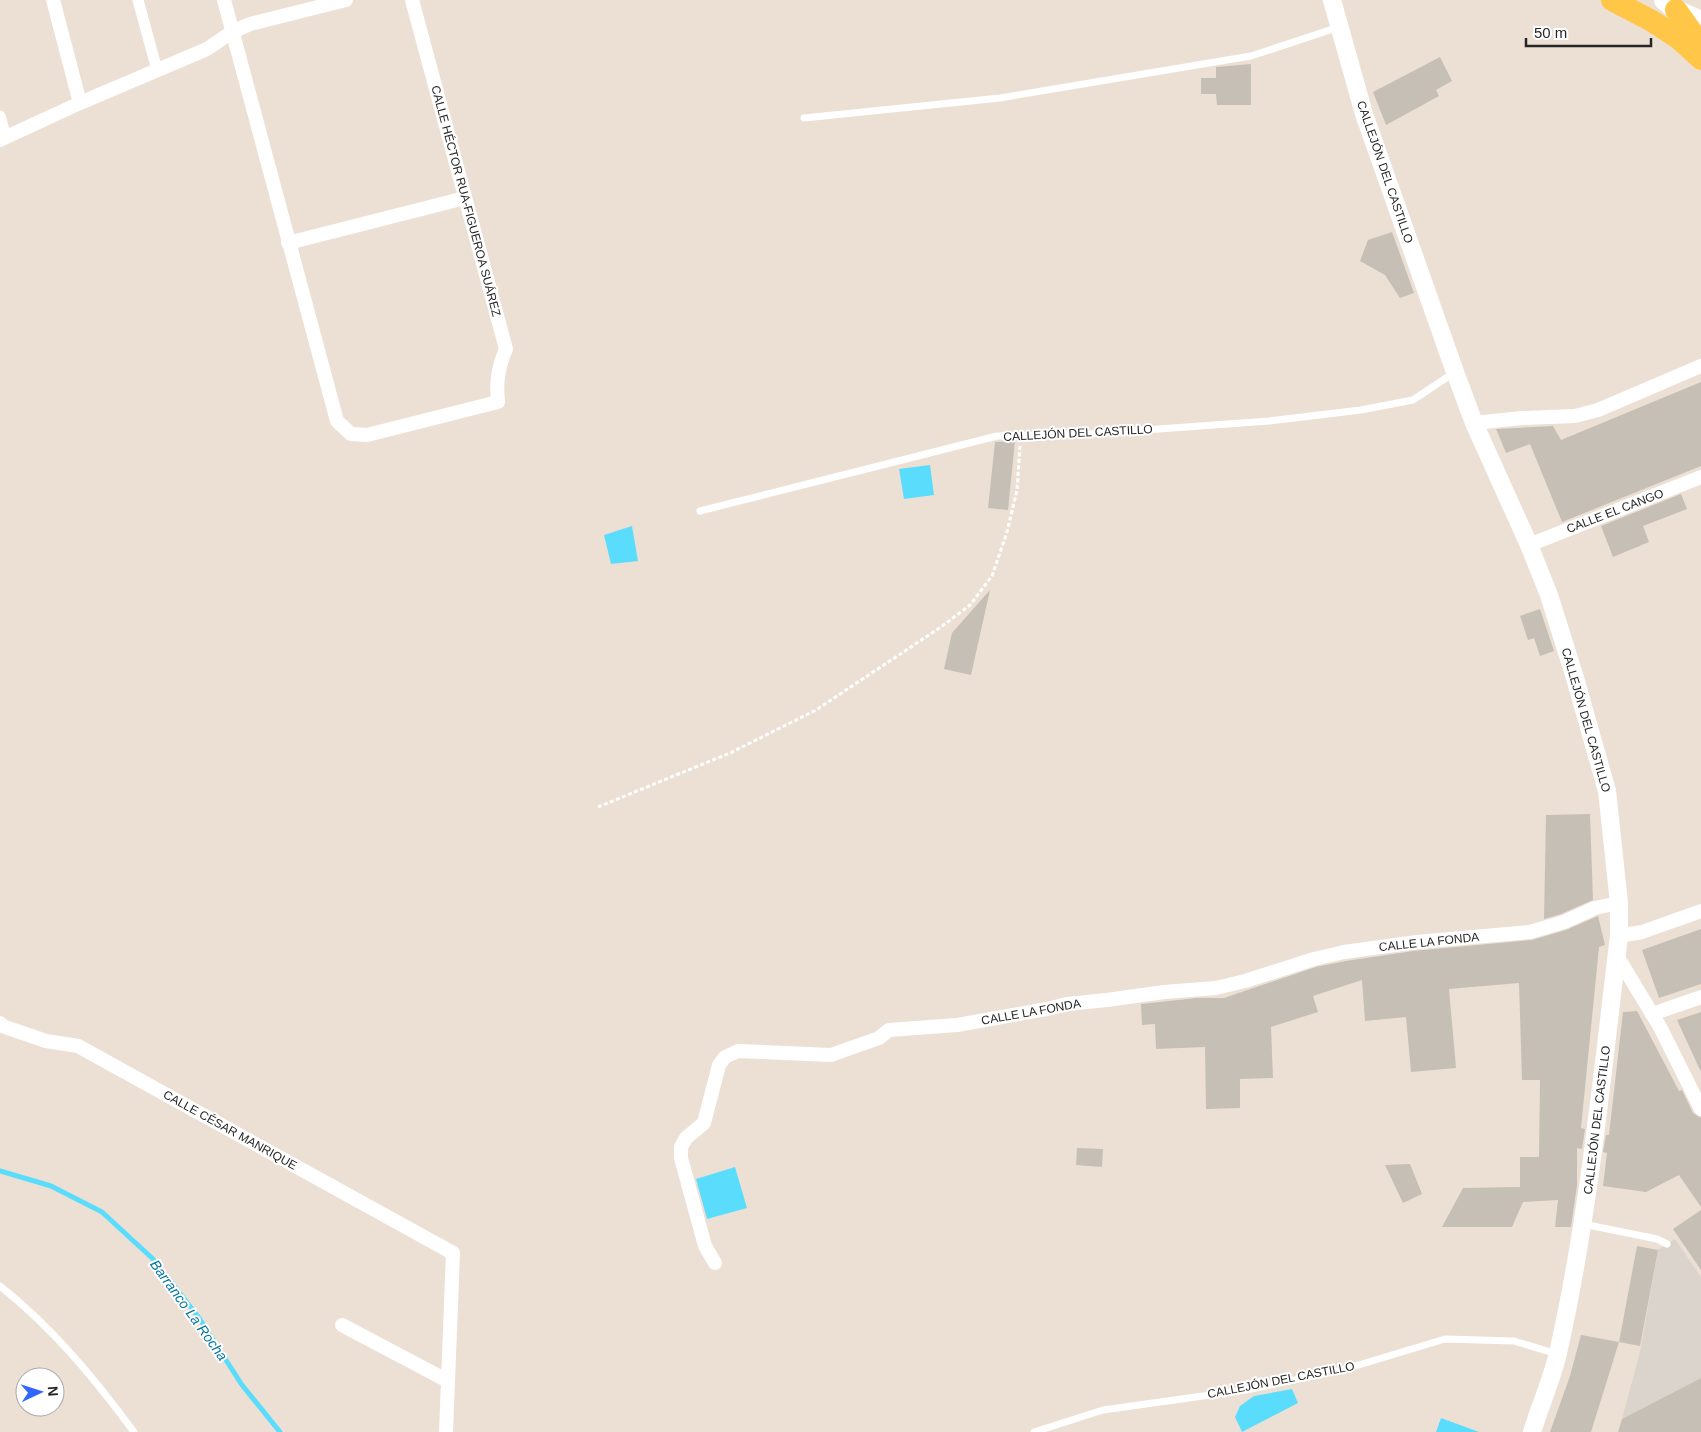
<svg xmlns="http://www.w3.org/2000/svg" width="1701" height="1432" viewBox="0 0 1701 1432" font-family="Arial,sans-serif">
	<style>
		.plaza { fill: #dad4cd }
		.water { fill: #5addfc }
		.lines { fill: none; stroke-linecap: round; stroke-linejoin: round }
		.stream { stroke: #5addfc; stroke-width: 5 }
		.building { fill: #c5bfb5 }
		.path { stroke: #fff; stroke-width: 3; stroke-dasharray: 4 2.5; stroke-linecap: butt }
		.service { stroke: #fff; stroke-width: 7 }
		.pedestrian { stroke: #fff; stroke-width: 11 }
		.minor { stroke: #fff; stroke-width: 14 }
		.tertiary { stroke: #fff; stroke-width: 18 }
		.secondary { stroke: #fff; stroke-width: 20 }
		.primary { stroke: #ffc647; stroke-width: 22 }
		.labels { text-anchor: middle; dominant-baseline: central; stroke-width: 4; stroke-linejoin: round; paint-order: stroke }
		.street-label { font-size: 12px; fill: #262626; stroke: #fff }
		.water-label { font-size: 14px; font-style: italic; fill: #0076a1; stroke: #fff }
	</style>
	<rect width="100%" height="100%" fill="#ece0d5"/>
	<!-- plaza -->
	<path class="plaza" d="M1675,1239L1701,1277V1378L1622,1419L1640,1352L1658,1250Z"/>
	<!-- water -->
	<g class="water">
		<path d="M930,465L934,495L904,499L899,469Z"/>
		<path d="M632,526L638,561L611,564L604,535Z"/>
		<path d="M735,1167L747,1208L707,1219L696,1179Z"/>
		<path d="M1292,1389L1298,1403L1242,1432L1235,1417L1240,1406L1254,1396Z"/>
		<path d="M1441,1418L1479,1432H1436Z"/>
	</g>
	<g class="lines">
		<!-- stream -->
		<path class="stream" d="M0,1171L51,1186L102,1212L153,1259L199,1318L242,1385L280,1432"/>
	</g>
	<!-- building -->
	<g class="building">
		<path d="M1440,57L1452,81L1436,90L1439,96L1386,125L1373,92Z"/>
		<path d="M1251,64V105H1217L1216,94H1201V78H1216V67Z"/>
		<path d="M1392,232L1414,293L1400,298L1385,275L1360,261L1368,240Z"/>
		<path d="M1701,382V466L1562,522L1530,444L1506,453L1496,429L1553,426L1561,440Z"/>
		<path d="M1015,441L1008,510L988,508L995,442Z"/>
		<path d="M1681,494L1687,509L1643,526L1649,542L1613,557L1601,526Z"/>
		<path d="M990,590L971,675L944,669L952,633Z"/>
		<path d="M1540,609L1554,651L1540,656L1534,638L1528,640L1520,616Z"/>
		<path d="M1590,814L1593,900L1561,914L1544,919L1546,815Z"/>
		<path d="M1598,916L1605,945L1599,947L1581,1128L1585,1129L1582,1149L1577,1148V1185L1571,1227H1555L1558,1200L1523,1202L1512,1227H1442L1463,1188L1520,1187V1157H1539L1540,1080H1522L1519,983L1449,989L1456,1068L1411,1072L1406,1017L1365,1021L1362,980L1313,996L1318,1012L1271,1027L1273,1078L1240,1079V1108L1206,1109L1205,1047L1156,1049L1155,1024L1142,1025L1141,1004L1197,998H1224L1316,967L1346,961L1413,951L1532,940L1566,930Z"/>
		<path d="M1701,929V984L1659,998L1642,950Z"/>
		<path d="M1637,1011L1679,1091L1682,1090L1693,1113L1701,1118V1207L1679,1175L1646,1192L1603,1186L1607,1153L1603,1152L1606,1135H1609L1623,1012Z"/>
		<path d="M1701,1012V1072L1677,1020Z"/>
		<path d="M1077,1148L1103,1149L1102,1167L1076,1165Z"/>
		<path d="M1410,1164L1422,1194L1403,1203L1385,1165Z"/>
		<path d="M1701,1210V1270L1673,1229Z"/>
		<path d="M1637,1246L1658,1250L1640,1346L1619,1342Z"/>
		<path d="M1581,1335L1619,1342L1591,1432H1550L1570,1376Z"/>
		<path d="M1701,1378V1432H1618L1622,1419Z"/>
	</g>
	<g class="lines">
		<!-- path -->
		<path class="path" d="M598,807L730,753L816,710L941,627L970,605L992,576L1007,532L1017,490L1020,446"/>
		<!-- service -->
		<g class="service">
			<path d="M804,118L1000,98L1251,56L1339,27"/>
			<path d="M700,511L997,436L1090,434L1269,421L1361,410L1413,400L1455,372"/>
			<path d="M1583,1224L1657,1239L1667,1244"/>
			<path d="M0,1286C52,1327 95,1379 134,1432"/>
			<path d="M1034,1432L1103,1410L1246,1390L1342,1370L1445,1339L1514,1341L1557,1354"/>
		</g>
		<!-- pedestrian -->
		<g class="pedestrian">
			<path d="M138,0L157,70"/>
			<path d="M0,116L6,137"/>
		</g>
		<!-- minor -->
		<g class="minor">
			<path d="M53,0L80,103"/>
			<path d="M224,0L337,421L351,434L367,435L498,402C496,382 498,367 506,349L412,0"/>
			<path d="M0,140L80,103L207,49L232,32L250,24L346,0"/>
			<path d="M288,243L465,198"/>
			<path d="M1474,423L1522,418L1575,416L1598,410L1701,366"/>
			<path d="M1529,545L1701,477"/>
			<path d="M1619,936L1642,932L1701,911"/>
			<path d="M1617,956L1660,1027L1701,1109"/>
			<path d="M1652,1014L1701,997"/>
			<path d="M0,1023L2,1026L46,1041L78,1046L453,1253L446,1432"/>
			<path d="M715,1263L705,1246L681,1158V1147L686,1138L704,1123L719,1065L725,1057L738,1051L831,1055L879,1038L889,1030L957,1025L1047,1009L1067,1004L1107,1000L1164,992L1216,988L1245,981L1314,959L1344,952L1417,942L1530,932L1564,922L1595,908L1619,903"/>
			<path d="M342,1325L448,1381"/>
		</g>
		<!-- tertiary -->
		<path class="tertiary" d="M1332,0L1364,114L1455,372L1474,423L1529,545L1549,595L1575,678L1607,791L1619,903V936C1602,1075 1589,1215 1558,1353C1552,1379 1540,1406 1532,1432"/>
		<!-- secondary -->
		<path class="secondary" d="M1664,0L1676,10L1701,21"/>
		<!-- primary -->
		<g class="primary">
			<path d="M1612,0L1652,21L1678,38L1701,59"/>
			<path d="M1676,10L1701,45"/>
		</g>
	</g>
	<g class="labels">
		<!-- street labels -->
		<g class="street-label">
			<text transform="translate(1385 172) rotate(71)">CALLEJÓN DEL CASTILLO</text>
			<text transform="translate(466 201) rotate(75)">CALLE HÉCTOR RUA-FIGUEROA SUÁREZ</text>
			<text transform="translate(1078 433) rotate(-3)">CALLEJÓN DEL CASTILLO</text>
			<text transform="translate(1615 511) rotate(-21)">CALLE EL CANGO</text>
			<text transform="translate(1586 720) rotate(74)">CALLEJÓN DEL CASTILLO</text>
			<text transform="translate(1429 942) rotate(-6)">CALLE LA FONDA</text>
			<text transform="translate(1031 1012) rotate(-10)">CALLE LA FONDA</text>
			<text transform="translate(1597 1120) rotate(-83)">CALLEJÓN DEL CASTILLO</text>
			<text transform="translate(230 1130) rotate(29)">CALLE CÉSAR MANRIQUE</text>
			<text transform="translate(1281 1380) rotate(-11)">CALLEJÓN DEL CASTILLO</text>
		</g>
		<!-- water labels -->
		<g class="water-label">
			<text transform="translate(189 1310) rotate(54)">Barranco La Rocha</text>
		</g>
	</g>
	<!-- north arrow -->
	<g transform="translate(40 1392) rotate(86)"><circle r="24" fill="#ffffff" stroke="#a8a8a8"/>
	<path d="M0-4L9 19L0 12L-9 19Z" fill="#2f66ff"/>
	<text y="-8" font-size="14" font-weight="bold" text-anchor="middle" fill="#262626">N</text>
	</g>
	<!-- scale -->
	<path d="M1526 38v8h125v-8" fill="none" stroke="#262626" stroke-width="2.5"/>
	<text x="1534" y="38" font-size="15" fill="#262626" stroke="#ffffff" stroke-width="4" paint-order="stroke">50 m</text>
</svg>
